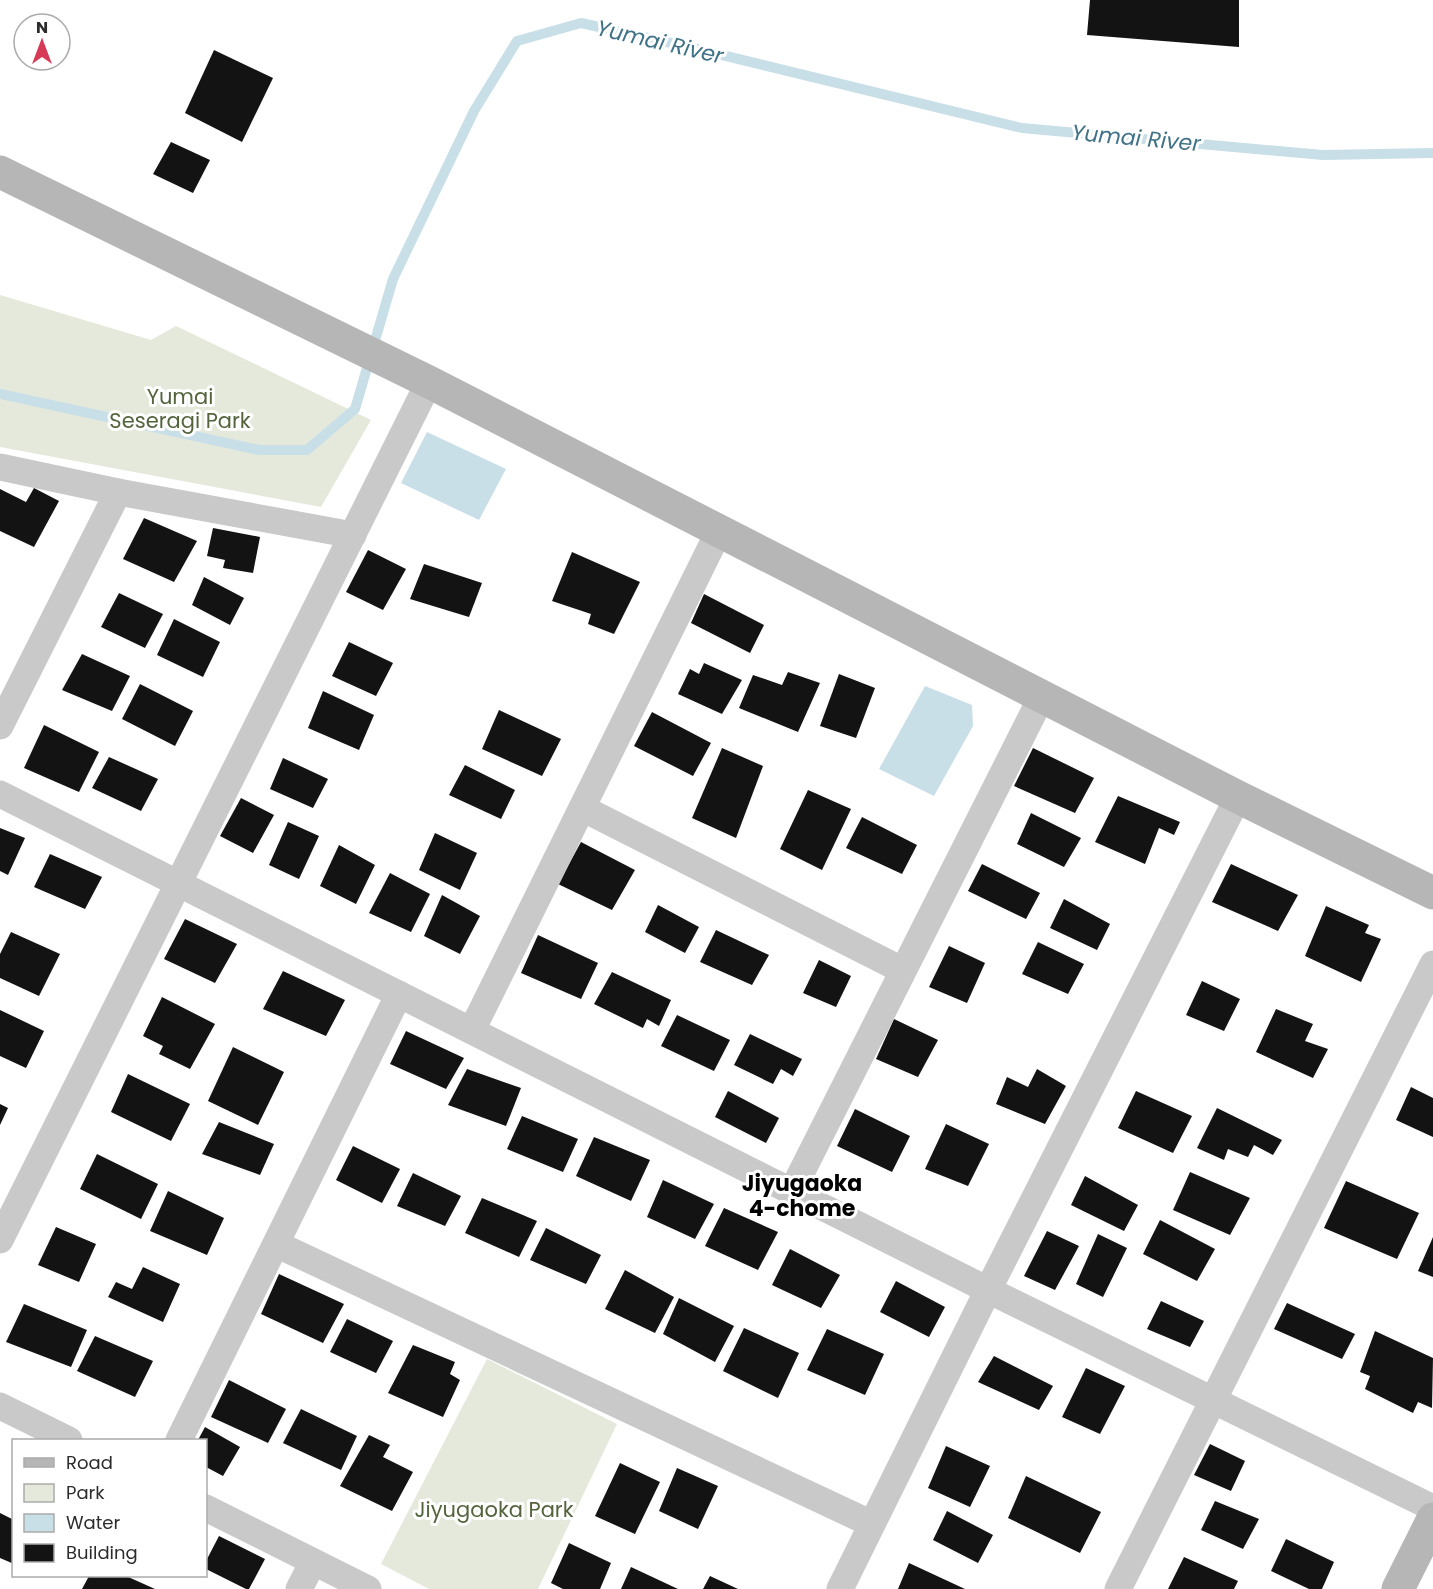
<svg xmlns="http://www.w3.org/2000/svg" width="1433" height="1589" viewBox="0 0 1433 1589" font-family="Poppins,sans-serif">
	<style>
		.green { fill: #e4e9db }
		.water { fill: #c8dfe8 }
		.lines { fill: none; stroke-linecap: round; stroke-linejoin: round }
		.stream { stroke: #c8dfe8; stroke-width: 10 }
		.building { fill: #131313 }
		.street { stroke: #c9c9c9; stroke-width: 27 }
		.secondary { stroke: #b6b6b6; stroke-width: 33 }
		.labels { text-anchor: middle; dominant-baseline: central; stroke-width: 6; stroke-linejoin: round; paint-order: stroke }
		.park-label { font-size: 21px; fill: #53643d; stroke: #fff }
		.water-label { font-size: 22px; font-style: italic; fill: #417388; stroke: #fff }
		.neighbourhood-label { font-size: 22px; font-weight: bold; fill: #000; stroke: #fff }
	</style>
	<rect width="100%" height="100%" fill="#fff"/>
	<!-- green -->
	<g class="green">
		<path d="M0,295L151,340L176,326L371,420L321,507L0,447Z"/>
		<path d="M487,1359L617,1424L538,1589H429L381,1564Z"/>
	</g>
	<!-- water -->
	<g class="water">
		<path d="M427,432L506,469L479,520L401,483Z"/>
		<path d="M925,686L972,705L973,726L934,796L879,769Z"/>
	</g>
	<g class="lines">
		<!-- stream -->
		<path class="stream" d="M0,394L259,450H307L355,409L393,279L474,111L517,41L581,23L689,47L1022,128L1323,155L1433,153"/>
	</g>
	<!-- building -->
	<g class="building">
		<path d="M1090,0H1239V47L1087,35Z"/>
		<path d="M214,50L273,78L242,142L185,113Z"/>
		<path d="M171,142L210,160L193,193L153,174Z"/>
		<path d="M34,488L59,501L34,547L0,531V489L26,502Z"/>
		<path d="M144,518L197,541L174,582L123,559Z"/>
		<path d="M213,528L260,537L253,573L223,568L225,560L207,556Z"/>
		<path d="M368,550L406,569L383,610L346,592Z"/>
		<path d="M572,552L640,582L614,634L588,624L591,614L552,601Z"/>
		<path d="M424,564L482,583L469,617L410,599Z"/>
		<path d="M204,577L244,598L230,625L192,605Z"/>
		<path d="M119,593L163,614L145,648L101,627Z"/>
		<path d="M704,594L764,625L750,653L691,623Z"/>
		<path d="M174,619L220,642L203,677L157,655Z"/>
		<path d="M349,642L393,663L376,696L332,676Z"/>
		<path d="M82,654L130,676L112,711L62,690Z"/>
		<path d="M704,663L742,680L722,714L678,694L690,669L699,674Z"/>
		<path d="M788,672L820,683L798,732L739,708L753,675L782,685Z"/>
		<path d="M839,674L875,688L856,738L820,726Z"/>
		<path d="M140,684L193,711L175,746L122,719Z"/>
		<path d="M323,691L374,715L359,750L308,728Z"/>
		<path d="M499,710L561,739L542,776L482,749Z"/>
		<path d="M652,712L711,743L693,776L634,746Z"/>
		<path d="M44,725L99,752L79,792L24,768Z"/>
		<path d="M722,748L763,766L736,838L692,818Z"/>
		<path d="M1033,748L1094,778L1075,813L1014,786Z"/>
		<path d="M109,757L158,779L141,811L92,788Z"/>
		<path d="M283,758L328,779L313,808L270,789Z"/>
		<path d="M465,765L515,790L501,819L449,795Z"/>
		<path d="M808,790L851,809L822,870L780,849Z"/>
		<path d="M1118,796L1180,822L1174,835L1159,828L1145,864L1095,842Z"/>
		<path d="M241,798L274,815L253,853L220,836Z"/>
		<path d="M1031,813L1081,838L1064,867L1017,844Z"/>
		<path d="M862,817L917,845L902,874L846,848Z"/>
		<path d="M288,822L319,836L299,879L269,865Z"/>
		<path d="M0,828L25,838L8,875L0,871Z"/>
		<path d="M435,833L477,853L460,890L419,870Z"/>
		<path d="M581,842L635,870L612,910L558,884Z"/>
		<path d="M339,845L375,865L356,904L320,886Z"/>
		<path d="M50,854L102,877L85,909L34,887Z"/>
		<path d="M982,864L1040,893L1026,919L968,891Z"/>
		<path d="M1231,864L1298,895L1278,931L1212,902Z"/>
		<path d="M390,873L430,894L411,932L369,913Z"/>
		<path d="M442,895L480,916L460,954L424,936Z"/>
		<path d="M1064,899L1110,924L1097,950L1050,928Z"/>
		<path d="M658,905L699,927L685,953L645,932Z"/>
		<path d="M1326,906L1369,925L1365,933L1381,939L1361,982L1305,956Z"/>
		<path d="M185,919L237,944L215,983L164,959Z"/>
		<path d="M716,930L769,955L752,985L700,962Z"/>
		<path d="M11,932L60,954L39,996L0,978V954Z"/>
		<path d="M538,935L598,963L581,999L521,973Z"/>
		<path d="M1038,942L1084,964L1068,994L1022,974Z"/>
		<path d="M949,946L985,963L967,1003L929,987Z"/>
		<path d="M819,960L851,976L836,1007L803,993Z"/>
		<path d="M283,971L345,1000L326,1036L263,1009Z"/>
		<path d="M612,972L671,1000L659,1026L647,1019L643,1028L594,1004Z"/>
		<path d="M1202,981L1240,999L1224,1031L1186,1015Z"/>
		<path d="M162,997L215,1024L190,1069L159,1054L163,1046L143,1036Z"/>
		<path d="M1276,1009L1313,1024L1305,1041L1328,1049L1313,1078L1256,1052Z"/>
		<path d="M0,1010L44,1031L26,1068L0,1056Z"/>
		<path d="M677,1015L730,1040L714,1071L661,1046Z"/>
		<path d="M894,1019L938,1040L918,1077L876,1059Z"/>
		<path d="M406,1031L464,1058L446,1089L390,1064Z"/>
		<path d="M750,1034L802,1059L793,1076L781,1069L773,1084L734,1065Z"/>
		<path d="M233,1047L284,1072L258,1125L208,1101Z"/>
		<path d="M467,1069L521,1088L506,1126L448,1105Z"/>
		<path d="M1037,1069L1066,1086L1045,1124L996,1104L1007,1077L1028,1087Z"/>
		<path d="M128,1074L190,1104L171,1141L111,1112Z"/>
		<path d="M1411,1087L1433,1098V1137L1396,1120Z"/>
		<path d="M728,1091L779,1118L766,1143L715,1117Z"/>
		<path d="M1136,1091L1192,1116L1173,1153L1118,1128Z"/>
		<path d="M0,1104L8,1108L0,1125Z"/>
		<path d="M1217,1108L1282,1140L1273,1155L1254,1145L1248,1157L1228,1149L1224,1160L1197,1148Z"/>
		<path d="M855,1109L910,1136L892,1172L837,1146Z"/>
		<path d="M522,1116L578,1139L563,1172L507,1149Z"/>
		<path d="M219,1122L274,1144L260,1175L202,1154Z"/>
		<path d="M946,1124L989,1144L968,1186L925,1169Z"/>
		<path d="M594,1137L650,1160L631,1201L576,1176Z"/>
		<path d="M353,1146L400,1169L382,1203L336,1180Z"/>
		<path d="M97,1154L158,1184L141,1219L80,1189Z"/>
		<path d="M1190,1172L1250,1198L1230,1235L1173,1210Z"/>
		<path d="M413,1173L461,1196L445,1226L397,1206Z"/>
		<path d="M1085,1176L1138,1205L1124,1231L1071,1205Z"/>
		<path d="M663,1180L714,1204L695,1239L647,1217Z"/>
		<path d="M1346,1181L1419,1213L1397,1259L1324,1228Z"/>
		<path d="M168,1191L224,1218L207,1255L150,1231Z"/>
		<path d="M482,1198L537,1221L519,1257L465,1233Z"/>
		<path d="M724,1208L778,1232L758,1270L705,1246Z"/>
		<path d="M1160,1220L1215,1249L1197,1281L1143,1254Z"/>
		<path d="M56,1227L96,1244L79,1282L38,1265Z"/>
		<path d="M546,1228L601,1255L586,1284L530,1260Z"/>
		<path d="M1047,1231L1079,1246L1055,1290L1024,1276Z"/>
		<path d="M1098,1234L1127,1248L1103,1297L1076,1284Z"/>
		<path d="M1433,1237V1277L1418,1271Z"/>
		<path d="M790,1249L840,1275L821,1308L772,1285Z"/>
		<path d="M143,1267L180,1284L163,1322L108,1297L116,1282L132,1289Z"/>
		<path d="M625,1270L674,1297L655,1333L605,1309Z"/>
		<path d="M279,1274L344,1304L323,1343L261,1314Z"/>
		<path d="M896,1281L945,1307L929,1337L880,1312Z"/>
		<path d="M679,1298L734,1326L715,1362L663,1334Z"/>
		<path d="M1161,1301L1204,1321L1190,1347L1147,1329Z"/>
		<path d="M1287,1303L1355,1334L1342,1359L1274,1329Z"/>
		<path d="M24,1304L87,1330L71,1367L6,1342Z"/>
		<path d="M347,1319L393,1341L376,1373L330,1352Z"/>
		<path d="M744,1328L799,1353L778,1398L723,1371Z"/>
		<path d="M827,1329L884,1354L865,1395L807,1370Z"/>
		<path d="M1375,1331L1433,1358L1432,1408L1418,1402L1413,1413L1365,1389L1370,1376L1360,1372Z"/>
		<path d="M95,1336L153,1361L135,1397L77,1371Z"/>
		<path d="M413,1345L455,1362L450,1374L460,1380L443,1417L388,1393Z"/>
		<path d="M994,1356L1053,1386L1039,1410L978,1382Z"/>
		<path d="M1086,1368L1125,1386L1100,1434L1062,1417Z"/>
		<path d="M229,1380L286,1409L268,1443L211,1417Z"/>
		<path d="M301,1409L357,1436L341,1470L283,1443Z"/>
		<path d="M205,1427L240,1447L223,1476L206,1467V1440H198Z"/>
		<path d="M369,1435L390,1445L383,1457L413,1472L392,1511L340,1486Z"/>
		<path d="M1210,1444L1245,1461L1231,1491L1194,1475Z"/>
		<path d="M946,1446L990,1466L970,1507L928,1488Z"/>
		<path d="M620,1463L660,1482L635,1534L595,1516Z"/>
		<path d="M677,1468L718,1486L698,1529L659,1511Z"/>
		<path d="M1026,1476L1101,1512L1080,1553L1008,1518Z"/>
		<path d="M1215,1501L1259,1519L1243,1549L1201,1530Z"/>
		<path d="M947,1511L993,1535L978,1563L933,1540Z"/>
		<path d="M0,1513L14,1520V1564L0,1558Z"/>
		<path d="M219,1536L265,1559L249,1589H246L206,1569V1561Z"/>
		<path d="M1286,1539L1334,1562L1322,1589H1309L1271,1571Z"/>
		<path d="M569,1543L611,1563L600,1589H563L551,1583Z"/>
		<path d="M1184,1557L1238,1581L1234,1589H1168Z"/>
		<path d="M909,1563L965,1589H898Z"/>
		<path d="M631,1567L678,1589H621Z"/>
		<path d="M89,1576H126L155,1589H82Z"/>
		<path d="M710,1576L738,1589H703Z"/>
	</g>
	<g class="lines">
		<!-- street -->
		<g class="street">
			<path d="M0,467L118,492L353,535"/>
			<path d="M0,726L118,492"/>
			<path d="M0,794L988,1290L1433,1508"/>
			<path d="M582,808L902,970"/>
			<path d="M472,1030L719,531"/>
			<path d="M792,1191L1042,696"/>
			<path d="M0,1240L429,382"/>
			<path d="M276,1244L872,1524"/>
			<path d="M0,1406L69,1440"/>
			<path d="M179,1440L399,994"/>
			<path d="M206,1508L368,1589"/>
			<path d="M299,1589L313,1562"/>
			<path d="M840,1589L988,1290L1238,797"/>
			<path d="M1118,1589L1433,964"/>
		</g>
		<!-- secondary -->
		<g class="secondary">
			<path d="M0,172L429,382L1238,797L1433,893"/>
			<path d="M1398,1589L1433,1519"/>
		</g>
	</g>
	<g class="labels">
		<!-- park labels -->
		<g class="park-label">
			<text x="180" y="396">Yumai<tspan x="180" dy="24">Seseragi Park</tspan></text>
			<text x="494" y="1509">Jiyugaoka Park</text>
		</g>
		<!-- water labels -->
		<g class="water-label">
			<text transform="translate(660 42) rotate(13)">Yumai River</text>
			<text transform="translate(1136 138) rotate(5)">Yumai River</text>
		</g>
		<!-- neighbourhood labels -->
		<g class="neighbourhood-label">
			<text x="802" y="1183">Jiyugaoka<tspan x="802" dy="25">4-chome</tspan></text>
		</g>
	</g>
	<!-- legend -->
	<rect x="12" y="1439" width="195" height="138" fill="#ffffff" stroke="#ababab" stroke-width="1.5"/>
	<rect x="24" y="1458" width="30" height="9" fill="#b6b6b6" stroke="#ababab" stroke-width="1.5"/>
	<text x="66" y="1469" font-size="18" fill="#2c2c2c">Road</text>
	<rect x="24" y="1484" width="30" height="18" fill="#e4e9db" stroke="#ababab" stroke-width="1.5"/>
	<text x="66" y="1499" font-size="18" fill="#2c2c2c">Park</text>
	<rect x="24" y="1514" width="30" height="18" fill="#c8dfe8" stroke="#ababab" stroke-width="1.5"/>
	<text x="66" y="1529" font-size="18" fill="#2c2c2c">Water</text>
	<rect x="24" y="1544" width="30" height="18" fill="#131313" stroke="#ababab" stroke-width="1.5"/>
	<text x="66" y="1559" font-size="18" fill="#2c2c2c">Building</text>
	<!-- north arrow -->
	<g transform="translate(42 42)"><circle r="28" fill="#ffffff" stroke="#ababab" stroke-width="1.5"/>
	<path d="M0-4.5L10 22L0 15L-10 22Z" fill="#d73a56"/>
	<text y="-9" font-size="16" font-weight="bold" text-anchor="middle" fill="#2c2c2c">N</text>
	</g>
</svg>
